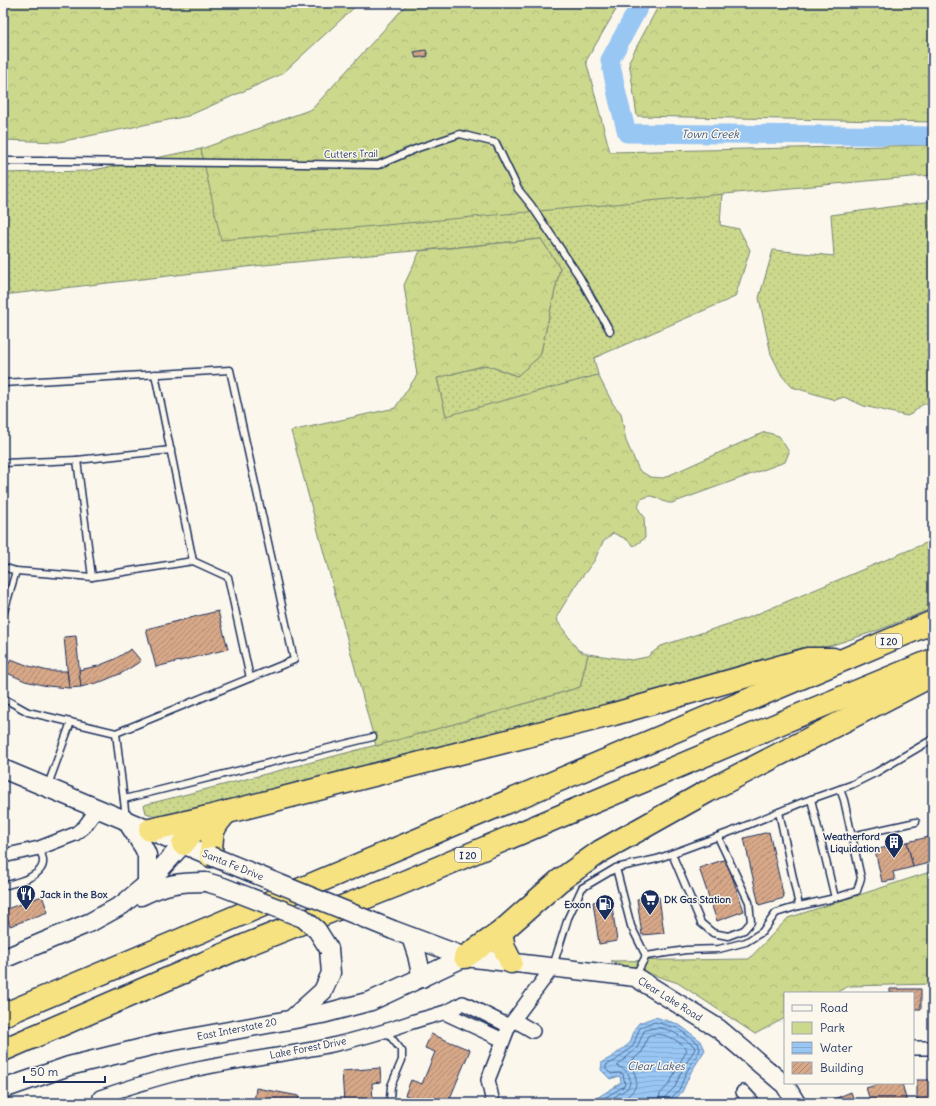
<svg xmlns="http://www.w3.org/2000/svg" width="936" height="1106" viewBox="0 0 936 1106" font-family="Delius,sans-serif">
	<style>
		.green { fill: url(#green-dots); stroke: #748475 }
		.forest { fill: url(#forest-crowns); stroke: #748475 }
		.water { fill: url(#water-rules); stroke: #678ab8 }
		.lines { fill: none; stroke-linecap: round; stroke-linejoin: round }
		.shore { stroke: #4d6c9a; stroke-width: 1 }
		.river { stroke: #99c7f4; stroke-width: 19 }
		.building { fill: url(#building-hatch); stroke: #1b2f5e }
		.lane-casing { stroke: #1b2f5e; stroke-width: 9 }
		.street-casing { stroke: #1b2f5e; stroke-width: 16 }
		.secondary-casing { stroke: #1b2f5e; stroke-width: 21 }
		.highway-casing { stroke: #1b2f5e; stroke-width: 25 }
		.lane { stroke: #fbf7ec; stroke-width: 6 }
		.street { stroke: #fbf7ec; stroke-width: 13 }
		.secondary { stroke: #fbf7ec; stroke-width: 18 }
		.highway { stroke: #f7e281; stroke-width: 22 }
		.secondary-bridge-casing { stroke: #1b2f5e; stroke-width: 21; stroke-linecap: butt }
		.secondary-bridge { stroke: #fbf7ec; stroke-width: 18 }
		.labels { text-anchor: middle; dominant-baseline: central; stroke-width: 3; stroke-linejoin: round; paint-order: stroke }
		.shield { fill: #fbf7ec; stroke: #5e6b89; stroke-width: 1 }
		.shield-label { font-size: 9px; font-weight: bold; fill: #1b2f5e }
		.street-label { font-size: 10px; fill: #1b2f5e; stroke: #fbf7ec }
		.poi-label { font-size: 10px; font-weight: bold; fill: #1b2f5e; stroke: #fbf7ec; text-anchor: end }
		.water-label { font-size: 11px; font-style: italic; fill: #3a5584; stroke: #fbf7ec }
	</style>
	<defs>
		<pattern id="green-dots" width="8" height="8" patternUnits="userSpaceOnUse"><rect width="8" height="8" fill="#ccd88c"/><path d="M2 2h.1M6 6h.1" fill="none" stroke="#afba7b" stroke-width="1.8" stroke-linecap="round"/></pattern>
		<pattern id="forest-crowns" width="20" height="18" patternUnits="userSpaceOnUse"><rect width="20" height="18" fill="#ccd88c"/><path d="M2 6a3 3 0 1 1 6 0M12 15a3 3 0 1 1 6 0" fill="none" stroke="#afba7b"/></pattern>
		<pattern id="water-rules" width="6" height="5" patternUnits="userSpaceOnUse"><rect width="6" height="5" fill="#99c7f4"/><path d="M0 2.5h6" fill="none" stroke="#83abd4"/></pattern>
		<pattern id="building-hatch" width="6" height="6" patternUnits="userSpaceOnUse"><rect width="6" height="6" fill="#d7a888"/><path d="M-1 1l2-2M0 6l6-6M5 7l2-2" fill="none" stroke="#ae8972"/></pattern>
	</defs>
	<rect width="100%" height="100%" fill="#fbf7ec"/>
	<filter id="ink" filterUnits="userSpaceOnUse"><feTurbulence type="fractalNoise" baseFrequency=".025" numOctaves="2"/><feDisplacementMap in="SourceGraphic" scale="8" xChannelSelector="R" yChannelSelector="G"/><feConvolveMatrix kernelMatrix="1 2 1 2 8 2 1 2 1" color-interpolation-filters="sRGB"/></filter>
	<g filter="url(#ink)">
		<!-- green -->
		<g class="green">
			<path d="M201,149L222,239L722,193L720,225L739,229L750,250L735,297L594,358L598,375L446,417L437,378L486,365L517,376L540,356L560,268L541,239L264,265L3,295V173L88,171Z"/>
			<path d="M933,201V404C918,401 919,412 907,416L864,406L844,397L835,400L792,387L782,376L771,354L759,298L773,250L834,256L831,215Z"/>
			<path d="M933,540V608L879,630L811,652L599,709L160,818L146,813L144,805C290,768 436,731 580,687L588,654L632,660L647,657L661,646L750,617Z"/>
		</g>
		<!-- forest -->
		<g class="forest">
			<path d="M3,3H359L282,74L188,116L59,142L3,140Z"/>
			<path d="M408,3H620L586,61L610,152L933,145V175L221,240L201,149L312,109Z"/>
			<path d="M660,3H929L933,6V122L637,116L629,61Z"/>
			<path d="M541,239L560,268L540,356L517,376L486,365L437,378L446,416L598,375L613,404L621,413L626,441L639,470L650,477L663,478L765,432L779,436L789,452L785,462L672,503C664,504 659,497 651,496C648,496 644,498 641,499C637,507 638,510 644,516L645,538L634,546L626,539L613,533L603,542L594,561L575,586L557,616L558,622L578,650L588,654L580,687L507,709L376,746L291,431L395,408L417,375L404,285L420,251Z"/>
			<path d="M933,871V984L849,986L835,993H785V1018L755,1034L678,983L611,961L749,959L788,918Z"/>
		</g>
		<!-- water -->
		<path class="water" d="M655,1017L678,1024L701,1041L705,1050L691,1072L682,1092L672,1103H594L595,1099L621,1083L620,1076L610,1079L601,1070L602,1062L612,1057L630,1043L635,1028L639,1023Z"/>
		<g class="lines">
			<!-- shore -->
			<g class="shore">
				<path d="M598,1103L599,1101L623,1087L625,1084L623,1074L619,1073L611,1074L606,1069V1065L615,1061L633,1046L639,1030L641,1027L655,1022L677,1028L698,1043L700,1050L687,1071L679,1090L670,1099L669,1103"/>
				<path d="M605,1103L628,1088C633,1079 628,1069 618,1067V1065L637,1048L644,1031C664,1022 678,1035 694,1046L695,1049L683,1068L675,1087L665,1097L664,1103"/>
				<path d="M617,1103C630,1095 641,1089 634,1072C633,1069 630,1066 629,1063L642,1052L648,1036C661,1030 679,1040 687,1050L678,1066L670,1083L660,1094L658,1103"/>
			</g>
			<!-- river -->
			<path class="river" d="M641,3L610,60L618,99L627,133L933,136"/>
		</g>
		<!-- building -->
		<g class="building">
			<path d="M426,50L428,56L416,58L414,52Z"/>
			<path d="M218,611L228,649L156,667L146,629Z"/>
			<path d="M76,636L81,687L69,688L64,637Z"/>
			<path d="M131,649L141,661L122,673L103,681L81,687L79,670L98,666L115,659Z"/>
			<path d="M11,659L29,666L48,671H67L69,688L47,686L25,681L5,672Z"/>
			<path d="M769,832L784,898L759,905L744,838Z"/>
			<path d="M933,836V862L913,867L907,842Z"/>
			<path d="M907,842L913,867L893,872L895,880L882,882L875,850Z"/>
			<path d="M726,859L744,911L717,921L699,868Z"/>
			<path d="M42,896L48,912L10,926L4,910Z"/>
			<path d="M659,897L664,933L642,935L637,899Z"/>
			<path d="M611,899L617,941L599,944L593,902Z"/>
			<path d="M890,989H921V1009H913V993H890Z"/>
			<path d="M431,1034L470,1050L448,1103H425L405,1095L411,1080L422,1084L435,1052L425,1048Z"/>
			<path d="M380,1068L381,1082L372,1083L373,1103H344L342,1071Z"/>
			<rect x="917" y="1080" width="16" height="23"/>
			<path d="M883,1083H902L907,1103H871L866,1088Z"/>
			<path d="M256,1088L299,1096L298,1103L254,1102Z"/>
			<path d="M851,1092L855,1103H828L827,1102Z"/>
		</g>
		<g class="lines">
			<defs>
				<g id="lane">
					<path d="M3,161H64L378,165L418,148L460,134L496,143L518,189L531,205L579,276L610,331"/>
					<path d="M3,383L230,370L294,660L116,733L126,818"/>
					<path d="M77,460L171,450"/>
					<path d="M3,463L77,460L92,577"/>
					<path d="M193,561L228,577L250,678"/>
					<path d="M3,567L16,571L92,577L193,561L155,374"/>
					<path d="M3,615L16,571"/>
					<path d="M3,698L28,712L116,733"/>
					<path d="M48,785L71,722"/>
					<path d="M124,799L373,737"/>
					<path d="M811,799L835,898L857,891L861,878L844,800L840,789"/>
					<path d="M779,812L799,906L835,898"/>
					<path d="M852,836L916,822"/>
					<path d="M672,854L701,923L713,933L728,936L744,930L751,922L749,902L718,837"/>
					<path d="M3,886C14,883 45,877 43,860C43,856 40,852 39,848"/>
					<path d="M646,956L686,950L719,949L746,942L762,932L776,913L799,906"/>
					<path d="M553,966L568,918L582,888L616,868"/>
					<path d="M635,976L646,956L631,926L616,868L657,859L733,831L803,802L851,785L877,772L933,739"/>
					<path d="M386,1031L402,1051V1060L391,1086L390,1099L393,1103"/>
				</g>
				<g id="street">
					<path d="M3,856L39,848L75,834L84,827L98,808"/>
					<path d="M445,1013L503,1040"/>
					<path d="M514,1020L533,1031"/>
					<path d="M913,1048H933"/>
					<path d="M743,1092L753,1103"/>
					<path d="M100,1097C130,1087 162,1076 193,1070C238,1060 283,1055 328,1046C355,1040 383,1032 409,1023C429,1016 445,1015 463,1003L509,1026"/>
					<path d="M493,1103L488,1080L509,1026L553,967"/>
				</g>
				<g id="secondary">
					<path d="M3,769L211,856"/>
					<path d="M126,820L144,848L147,855V884"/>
					<path d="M141,896C166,884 178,882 206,882"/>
					<path d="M393,930L465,957L635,977L719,1029L785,1085L796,1103"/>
					<path d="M411,937L417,955L422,978"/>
					<path d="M3,959L91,922L122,905L147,884L183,844"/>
					<path d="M293,1018L323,991L331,973L329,949"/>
					<path d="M3,1089L69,1066L163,1043L322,1014L371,1001L465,957"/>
				</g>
				<g id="highway">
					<path d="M150,830L204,818L614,714L807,659H833"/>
					<path d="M183,844L204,818"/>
					<path d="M211,856C212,833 210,830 227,812"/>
					<path d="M501,932L504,948L511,962"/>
					<path d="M465,957L501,932L559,881L601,851L708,791L933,675"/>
					<path d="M3,1015L933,622"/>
					<path d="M3,1050L246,945L395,886L795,717L933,660"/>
				</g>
			</defs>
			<!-- lane casing -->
			<use href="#lane" class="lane-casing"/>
			<!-- street casing -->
			<use href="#street" class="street-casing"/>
			<!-- secondary casing -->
			<use href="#secondary" class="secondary-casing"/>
			<!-- highway casing -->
			<use href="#highway" class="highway-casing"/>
			<!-- lane -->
			<use href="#lane" class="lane"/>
			<!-- street -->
			<use href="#street" class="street"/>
			<!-- secondary -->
			<use href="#secondary" class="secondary"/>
			<!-- highway -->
			<use href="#highway" class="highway"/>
			<defs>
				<g id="secondary-bridge">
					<path d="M211,856L393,930"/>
					<path d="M206,882L223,887L303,918L317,930L329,949"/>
				</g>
			</defs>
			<!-- secondary-bridge casing -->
			<use href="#secondary-bridge" class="secondary-bridge-casing"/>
			<!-- secondary-bridge -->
			<use href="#secondary-bridge" class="secondary-bridge"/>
		</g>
	</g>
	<!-- icons -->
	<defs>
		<symbol id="building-pin" viewBox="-11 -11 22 30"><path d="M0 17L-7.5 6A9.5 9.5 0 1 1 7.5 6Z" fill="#1b2f5e" stroke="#fbf7ec"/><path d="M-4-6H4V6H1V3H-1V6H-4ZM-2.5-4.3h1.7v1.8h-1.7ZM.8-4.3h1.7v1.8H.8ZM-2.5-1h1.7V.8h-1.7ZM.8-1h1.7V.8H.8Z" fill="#fff"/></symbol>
		<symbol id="restaurant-pin" viewBox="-11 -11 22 30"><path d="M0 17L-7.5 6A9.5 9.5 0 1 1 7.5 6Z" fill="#1b2f5e" stroke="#fbf7ec"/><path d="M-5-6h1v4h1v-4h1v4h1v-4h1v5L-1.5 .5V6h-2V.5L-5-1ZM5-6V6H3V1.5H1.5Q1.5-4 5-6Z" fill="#fff"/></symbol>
		<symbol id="supermarket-pin" viewBox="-11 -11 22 30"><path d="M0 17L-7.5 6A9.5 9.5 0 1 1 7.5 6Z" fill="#1b2f5e" stroke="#fbf7ec"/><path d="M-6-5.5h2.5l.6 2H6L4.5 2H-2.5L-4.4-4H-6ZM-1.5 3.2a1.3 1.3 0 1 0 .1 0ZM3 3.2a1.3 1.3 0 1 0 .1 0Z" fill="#fff"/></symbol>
		<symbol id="fuel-pin" viewBox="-11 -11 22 30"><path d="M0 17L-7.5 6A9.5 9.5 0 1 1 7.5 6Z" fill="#1b2f5e" stroke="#fbf7ec"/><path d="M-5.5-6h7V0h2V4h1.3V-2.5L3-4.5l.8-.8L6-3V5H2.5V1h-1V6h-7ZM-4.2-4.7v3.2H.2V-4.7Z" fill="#fff"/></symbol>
	</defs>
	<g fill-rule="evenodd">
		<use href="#building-pin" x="883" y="831" width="22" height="30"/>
		<use href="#restaurant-pin" x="15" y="883" width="22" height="30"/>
		<use href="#supermarket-pin" x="639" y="888" width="22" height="30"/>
		<use href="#fuel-pin" x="594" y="893" width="22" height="30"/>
	</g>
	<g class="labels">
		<!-- shield labels -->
		<g class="shield">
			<rect x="876" y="634" width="26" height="14" rx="3"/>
			<rect x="455" y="848" width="26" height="14" rx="3"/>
		</g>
		<g class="shield-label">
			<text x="889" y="641">I 20</text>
			<text x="468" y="855">I 20</text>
		</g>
		<!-- street labels -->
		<g class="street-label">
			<text transform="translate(351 154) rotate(-1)">Cutters Trail</text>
			<text transform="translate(233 865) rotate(22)">Santa Fe Drive</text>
			<text transform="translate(670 999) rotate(32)">Clear Lake Road</text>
			<text transform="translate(237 1029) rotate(-11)">East Interstate 20</text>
			<text transform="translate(308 1048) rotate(-11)">Lake Forest Drive</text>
		</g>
		<!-- poi labels -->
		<g class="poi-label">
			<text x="880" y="836">Weatherford<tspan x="880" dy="12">Liquidation</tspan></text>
			<text x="40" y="894" text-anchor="start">Jack in the Box</text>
			<text x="664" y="899" text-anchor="start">DK Gas Station</text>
			<text x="591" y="904">Exxon</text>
		</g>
		<!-- water labels -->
		<g class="water-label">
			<text x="710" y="134">Town Creek</text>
			<text x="656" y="1066">Clear Lakes</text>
		</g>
	</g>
	<!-- margin -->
	<rect width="936" height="1106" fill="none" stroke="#fbf7ec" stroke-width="16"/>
	<rect x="8" y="8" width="920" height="1090" fill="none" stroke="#1b2f5e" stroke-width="1.5" filter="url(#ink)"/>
	<!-- legend -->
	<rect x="784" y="992" width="130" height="92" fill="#fbf7ec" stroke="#a1a7b3"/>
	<rect x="792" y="1005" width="20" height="6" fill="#fbf7ec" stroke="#a1a7b3"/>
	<text x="820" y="1012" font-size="12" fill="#1b2f5e">Road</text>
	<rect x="792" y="1022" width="20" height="12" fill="#ccd88c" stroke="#a1a7b3"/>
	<text x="820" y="1032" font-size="12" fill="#1b2f5e">Park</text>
	<rect x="792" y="1042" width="20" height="12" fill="url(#water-rules)" stroke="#a1a7b3"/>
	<text x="820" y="1052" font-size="12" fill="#1b2f5e">Water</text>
	<rect x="792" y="1062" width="20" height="12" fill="url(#building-hatch)" stroke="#a1a7b3"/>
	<text x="820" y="1072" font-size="12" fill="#1b2f5e">Building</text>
	<!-- scale -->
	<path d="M24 1076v6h81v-6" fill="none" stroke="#1b2f5e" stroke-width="2"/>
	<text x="30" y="1076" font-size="12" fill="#1b2f5e" stroke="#fbf7ec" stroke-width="3" paint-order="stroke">50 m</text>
</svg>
